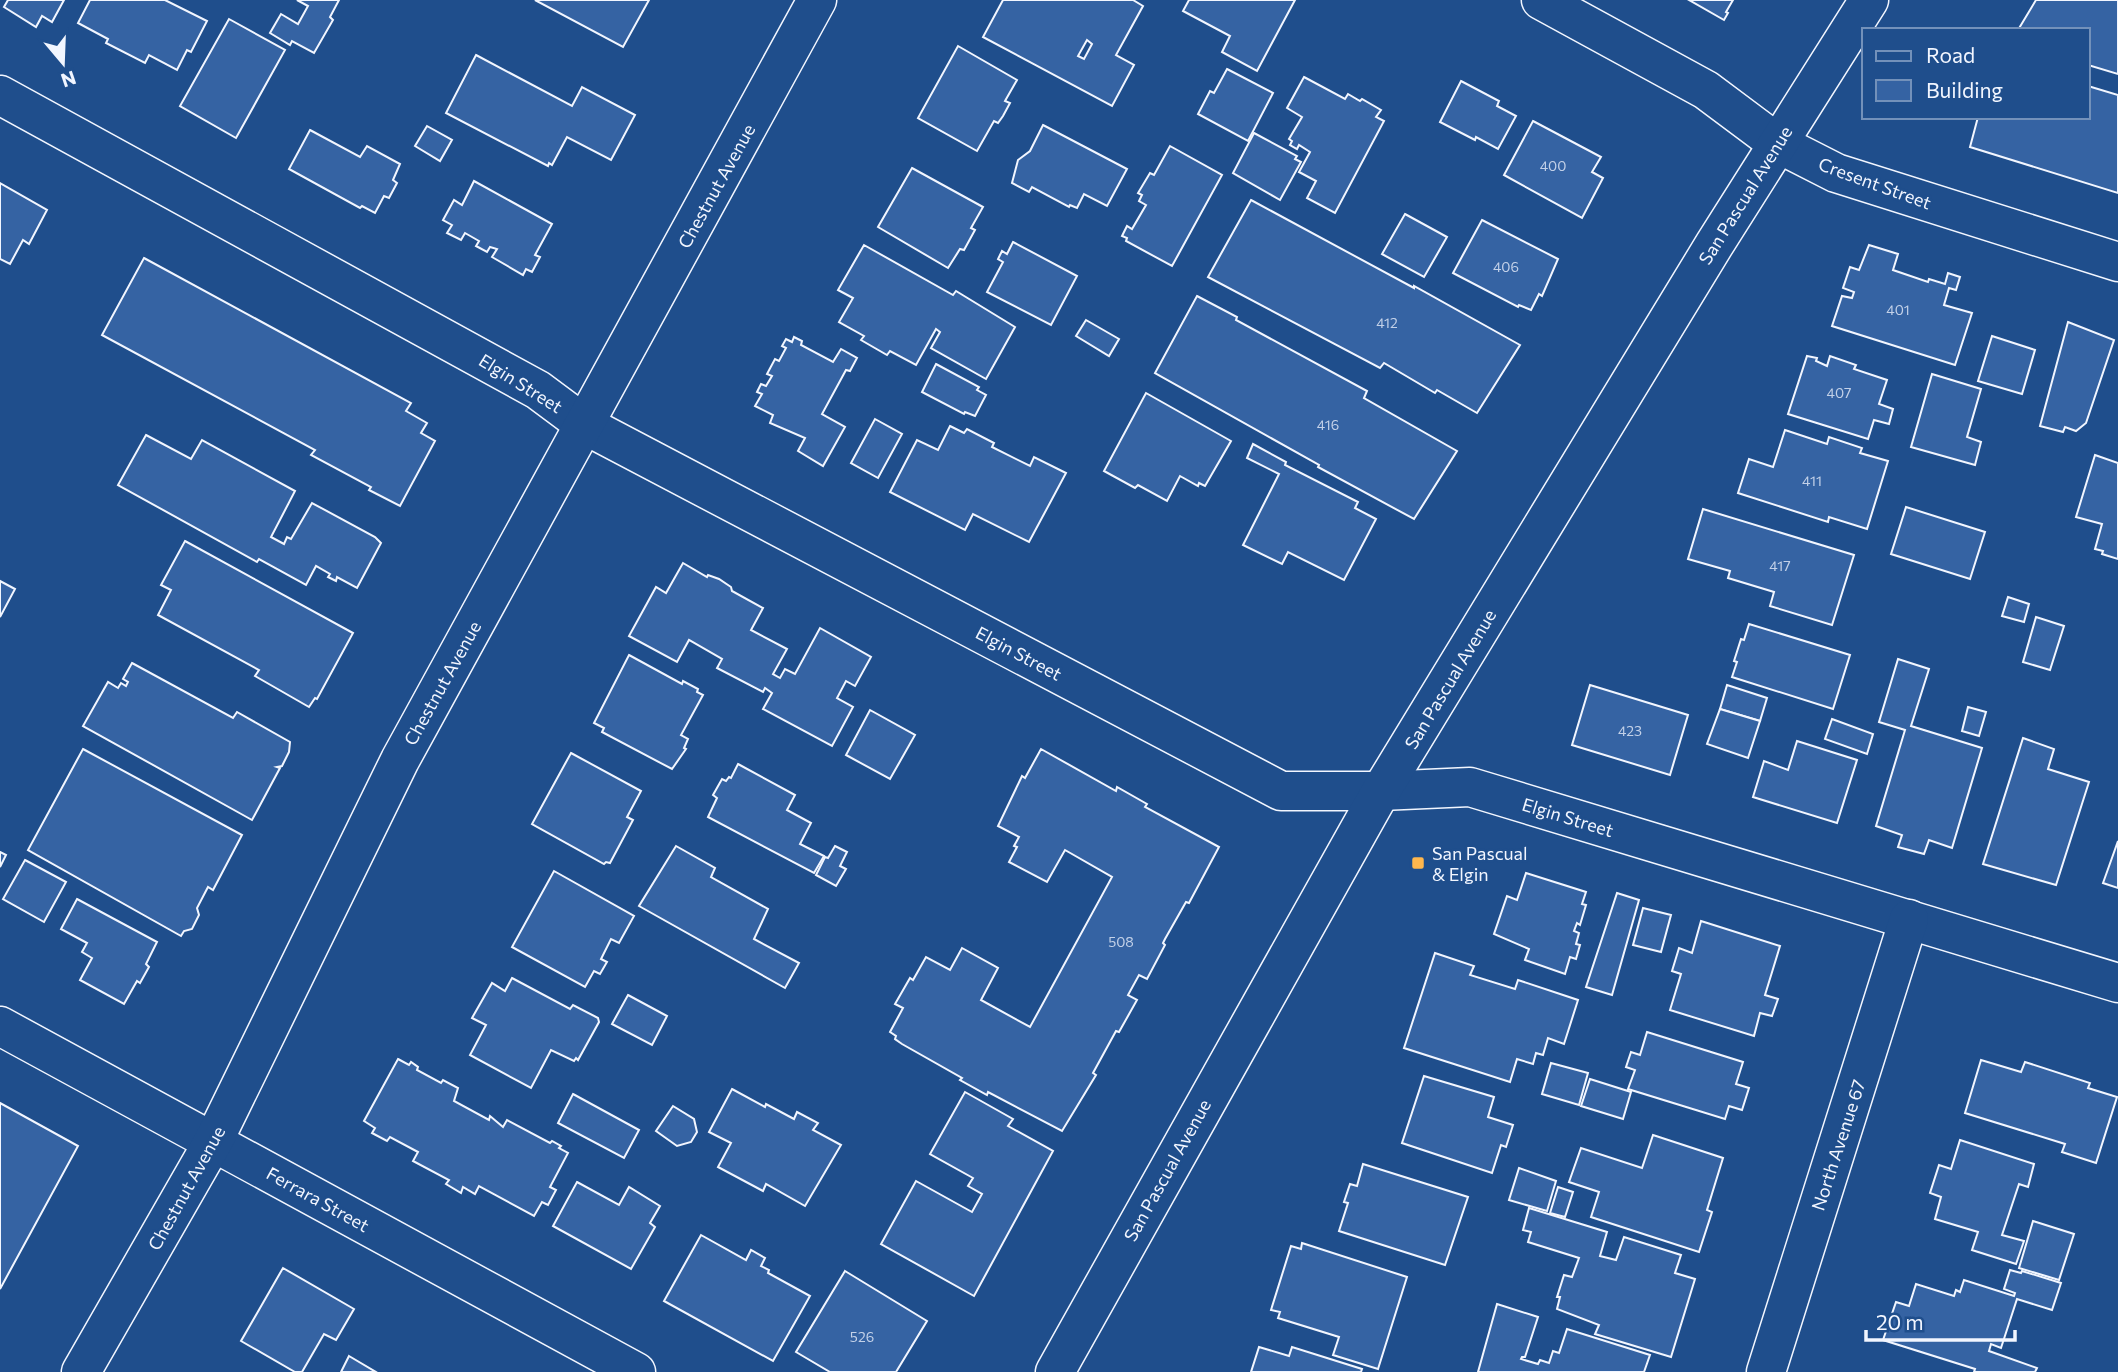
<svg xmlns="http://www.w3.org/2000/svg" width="2118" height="1372" viewBox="0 0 2118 1372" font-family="Commissioner,sans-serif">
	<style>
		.building { fill: #3563a3; stroke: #f2f6ff; stroke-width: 2; fill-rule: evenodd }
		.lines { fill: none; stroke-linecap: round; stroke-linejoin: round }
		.minor-casing { stroke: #f2f6ff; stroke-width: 41 }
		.minor { stroke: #1f4e8c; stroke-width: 38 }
		.poi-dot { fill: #ffb74d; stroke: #1f4e8c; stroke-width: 2.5 }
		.labels { text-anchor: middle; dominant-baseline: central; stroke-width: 5; stroke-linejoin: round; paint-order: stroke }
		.number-label { font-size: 14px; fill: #c3d1e8 }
		.street-label { font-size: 18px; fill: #f2f6ff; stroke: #1f4e8c }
		.poi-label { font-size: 18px; fill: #f2f6ff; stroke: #1f4e8c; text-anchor: start }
	</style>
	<rect width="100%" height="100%" fill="#1f4e8c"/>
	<!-- building -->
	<g class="building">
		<path d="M8,0H64L52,22L42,16L36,27L4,7Z"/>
		<path d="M90,0H165L207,21L191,52L187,50L177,70L149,55L145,63L106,43L108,39L78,23Z"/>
		<path d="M297,0H339L330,17L333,20L314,53L292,41L290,45L270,33L281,14L298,24L308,6Z"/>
		<path d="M535,0H649L623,47Z"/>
		<path d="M1003,0H1133L1143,6L1116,55L1134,65L1112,106L983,37ZM1087,40L1092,44L1084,59L1078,56Z"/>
		<path d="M1189,0H1295L1257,71L1222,52L1230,36L1183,11Z"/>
		<path d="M1689,0H1733L1726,12L1728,13L1724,20Z"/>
		<path d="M2036,0H2118V74L2088,65V30H2018Z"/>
		<path d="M229,19L285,50L236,138L180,106Z"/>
		<path d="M958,46L1017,80L1005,101L1010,103L1003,116L998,123L994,121L977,151L918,118Z"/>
		<path d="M476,55L572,106L582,87L635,115L611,160L567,137L552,165L549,163L548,166L446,113Z"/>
		<path d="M1227,69L1273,93L1248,141L1198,114L1210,91L1214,93Z"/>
		<path d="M1304,77L1345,99L1348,94L1360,101L1362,99L1381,110L1376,117L1384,121L1335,213L1307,198L1316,181L1299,172L1310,152L1299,145L1297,149L1290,145L1292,141L1289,139L1302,117L1287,108Z"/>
		<path d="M1461,81L1499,101L1497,106L1516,116L1498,149L1476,137L1475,140L1440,122Z"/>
		<path d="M2088,86L2118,95V193L1970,147L1978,117H2088Z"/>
		<path d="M1533,121L1601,157L1592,172L1603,178L1582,218L1504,175Z"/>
		<path d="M1043,125L1127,169L1107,206L1084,194L1077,208L1070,205L1069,207L1032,187L1029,192L1012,183L1018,160L1030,151Z"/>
		<path d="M427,126L452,140L440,161L415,146Z"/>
		<path d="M310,130L360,157L367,146L400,164L393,180L397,183L389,198L384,196L375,213L362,206L360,208L289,169Z"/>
		<path d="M1254,133L1297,156L1295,159L1301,162L1280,200L1233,173Z"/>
		<path d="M1170,146L1222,175L1172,266L1126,241L1127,238L1122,236L1127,226L1132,229L1146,205L1139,201L1142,195L1138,193L1150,173L1154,175Z"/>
		<path d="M912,168L983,207L971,228L975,230L964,250L960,249L948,268L878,227Z"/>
		<path d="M474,181L552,224L535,255L540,257L532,272L526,269L523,275L492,257L497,249L490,247L487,252L476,246L479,241L465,233L461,240L447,233L452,225L443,220L454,200L462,205Z"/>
		<path d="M0,183L47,210L29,244L23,240L10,264L0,259Z"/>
		<path d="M1251,200L1414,288V286L1520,345L1477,413L1437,390L1435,393L1384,363L1380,368L1208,277Z"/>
		<path d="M1405,214L1447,237L1424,277L1382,254Z"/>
		<path d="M1482,220L1558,259L1542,296L1539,294L1531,310L1519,305L1518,307L1453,273Z"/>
		<path d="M1013,242L1077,276L1051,325L987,292L1003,262L998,259L1002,251L1007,254Z"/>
		<path d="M864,245L953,295L956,291L1015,327L986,379L931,348L940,332L936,329L916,365L890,351L887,355L861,340L864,336L839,322L853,298L838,290Z"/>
		<path d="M1869,245L1898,254L1893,270L1928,282L1929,279L1945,284L1948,273L1960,277L1956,290L1949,288L1944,305L1972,313L1955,365L1832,326L1842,296L1852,298L1854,292L1843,288L1850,267L1859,270Z"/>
		<path d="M144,258L411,403L406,411L427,423L421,433L435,441L400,506L369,490L371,487L311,455L315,450L102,335Z"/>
		<path d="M1197,296L1237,317L1236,320L1367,391L1364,398L1457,451L1414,519L1318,467L1319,465L1155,373Z"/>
		<path d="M1086,320L1119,339L1109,356L1076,336Z"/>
		<path d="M2068,322L2114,340L2086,423L2076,431L2065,427L2063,432L2040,426Z"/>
		<path d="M1992,336L2035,350L2022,394L1978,381Z"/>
		<path d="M794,337L802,341L801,345L833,362L841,349L857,358L850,371L846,370L822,414L845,427L823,466L798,451L805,438L770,423L773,415L755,406L762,394L757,392L761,384L766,386L772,376L767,374L775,359L779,361L786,348L782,346L786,339L792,342Z"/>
		<path d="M1807,356L1817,358L1816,361L1827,366L1830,356L1856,365L1854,369L1887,380L1879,404L1893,409L1889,424L1874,420L1868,439L1788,414Z"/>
		<path d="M936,364L979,387L977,390L986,395L975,416L965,412L964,414L922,392Z"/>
		<path d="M1932,374L1981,389L1967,437L1981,442L1975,465L1911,447Z"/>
		<path d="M1146,393L1231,441L1205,486L1199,483L1198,486L1180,476L1167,501L1138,485L1135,488L1104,471Z"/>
		<path d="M875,419L902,434L878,478L851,463Z"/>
		<path d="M950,426L964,433L967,429L994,443L992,447L1030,466L1034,457L1066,473L1029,542L973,514L965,530L890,492L917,440L938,450Z"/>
		<path d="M1785,430L1827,444L1829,437L1862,448L1860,453L1888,461L1867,529L1829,517L1828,522L1738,493L1749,459L1773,467Z"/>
		<path d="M146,435L191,459L202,440L295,491L271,537L284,544L287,537L291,539L312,503L375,537L381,543L357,588L337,577L336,581L328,577L330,574L316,566L306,585L259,559L257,562L118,485Z"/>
		<path d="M1253,444L1286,462L1285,465L1358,502L1355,508L1376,519L1344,580L1288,552L1282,564L1243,545L1279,474L1247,458Z"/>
		<path d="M2095,455L2118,463V559L2102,554L2103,551L2095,549L2102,524L2076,517Z"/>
		<path d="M1906,507L1985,532L1970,579L1891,554Z"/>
		<path d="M1703,509L1854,555L1832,625L1770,606L1774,592L1728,578L1730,571L1688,559Z"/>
		<path d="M185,541L353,633L317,699L315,698L309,707L255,676L259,670L158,615L171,590L161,585Z"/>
		<path d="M683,563L707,577L708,575L719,579L731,587L732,591L763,608L751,630L787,649L773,674L780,678L785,669L795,674L820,628L871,657L855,686L846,681L837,698L853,707L832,746L763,709L772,693L765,688L763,692L717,668L722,659L689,640L677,662L629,636L656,587L666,593Z"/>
		<path d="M0,581L15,589L0,617Z"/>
		<path d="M2008,597L2029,604L2024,622L2002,616Z"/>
		<path d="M2036,617L2064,626L2050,670L2023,662Z"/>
		<path d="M1749,624L1850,655L1833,709L1732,677L1737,662L1734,661L1741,639L1744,640Z"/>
		<path d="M629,655L682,684L683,681L698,689L697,692L703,695L681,735L688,739L684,748L686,749L672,769L602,732L604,728L594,723Z"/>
		<path d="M1898,659L1929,669L1911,726L1982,748L1952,848L1929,840L1924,854L1898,847L1902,835L1876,826L1905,730L1879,722Z"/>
		<path d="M132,663L233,718L237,712L290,742L289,752L282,766L277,767L280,768L252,820L83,726L108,682L118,688L121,683L126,686L128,682L123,679Z"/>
		<path d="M1590,685L1688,715L1670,775L1572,745Z"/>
		<path d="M1727,685L1767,698L1760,721L1720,709Z"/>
		<path d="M1968,707L1986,712L1979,736L1962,731Z"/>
		<path d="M1720,709L1760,721L1748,758L1707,744Z"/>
		<path d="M870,710L915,735L890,779L846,755Z"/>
		<path d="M1832,719L1873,734L1867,754L1825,739Z"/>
		<path d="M2023,738L2054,749L2048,769L2089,782L2056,885L1983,864Z"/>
		<path d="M1797,741L1857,760L1837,823L1753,797L1764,761L1788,770Z"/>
		<path d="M83,749L242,835L213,890L208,887L197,908L199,915L192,929L184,931L181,936L28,850Z"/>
		<path d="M1041,749L1116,791L1117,787L1147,804L1145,807L1219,847L1189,903L1186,902L1165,939L1163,943L1165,945L1147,979L1139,975L1128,995L1137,1000L1119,1032L1116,1031L1093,1073L1096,1075L1062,1131L988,1092L987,1095L960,1080L962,1078L902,1044L895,1039L896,1036L890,1032L903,1008L895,1004L910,978L913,980L926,957L950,970L962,948L998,968L981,1000L1030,1027L1112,877L1065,850L1047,882L1009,862L1017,847L1014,846L1019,837L998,826L1022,776L1025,778Z"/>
		<path d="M571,753L641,791L627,817L633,820L610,863L606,862L604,864L532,824Z"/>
		<path d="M738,764L795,795L787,810L811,823L800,844L824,856L814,873L708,817L717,798L713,795L722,779L726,781L729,777L731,778Z"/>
		<path d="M2118,841V888L2103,883Z"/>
		<path d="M676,846L715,868L711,877L768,909L754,939L799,963L785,988L639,906Z"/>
		<path d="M835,846L847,852L840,866L846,869L836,886L816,875L825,857L828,858Z"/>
		<path d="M0,852L6,855L0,867Z"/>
		<path d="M25,860L66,882L44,922L3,899Z"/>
		<path d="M554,871L634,916L619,943L611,939L601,959L607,962L600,974L594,971L585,987L512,947Z"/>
		<path d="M1526,873L1586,892L1582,904L1586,905L1580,925L1577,923L1574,931L1579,933L1576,944L1580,945L1576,959L1570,957L1565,974L1525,960L1529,949L1494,934L1507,896L1517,900Z"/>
		<path d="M1617,893L1639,900L1612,995L1586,987Z"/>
		<path d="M77,899L157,942L146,964L149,967L140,983L137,981L124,1004L80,980L92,958L82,952L87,943L61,929Z"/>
		<path d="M1643,908L1671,915L1661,952L1633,945Z"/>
		<path d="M1701,921L1780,946L1765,995L1778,999L1772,1016L1760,1013L1754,1036L1670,1010L1681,974L1672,971L1679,948L1692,953Z"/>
		<path d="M1435,953L1474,966L1470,975L1515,989L1518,980L1578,1000L1564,1044L1548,1038L1543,1055L1536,1053L1533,1064L1517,1059L1510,1082L1404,1048Z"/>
		<path d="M512,978L570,1009L573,1005L598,1018L599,1022L578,1060L576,1058L574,1061L551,1050L531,1088L470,1055L486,1025L472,1018L492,983L505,991Z"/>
		<path d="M628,995L667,1016L652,1045L612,1024Z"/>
		<path d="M1647,1032L1743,1062L1736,1084L1749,1088L1742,1110L1729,1106L1725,1119L1628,1089L1635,1070L1626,1067L1631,1052L1640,1055Z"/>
		<path d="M398,1059L409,1065L411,1062L418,1067L417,1070L441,1083L443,1080L458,1088L454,1101L489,1120L490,1116L503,1127L507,1120L550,1143L552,1141L561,1146L559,1148L568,1153L550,1187L556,1190L548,1205L542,1202L534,1216L479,1186L475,1194L463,1187L461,1193L446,1184L449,1180L413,1161L418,1152L390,1137L387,1141L372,1133L375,1128L364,1121Z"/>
		<path d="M1981,1060L2021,1072L2025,1062L2090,1083L2088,1088L2117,1097L2096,1163L2062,1152L2065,1144L1965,1113Z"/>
		<path d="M1551,1063L1588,1073L1579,1105L1542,1094Z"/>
		<path d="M1424,1076L1494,1097L1488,1117L1513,1125L1506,1147L1501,1145L1492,1173L1402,1143Z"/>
		<path d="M1590,1079L1631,1092L1623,1119L1581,1106Z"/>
		<path d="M732,1089L765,1107L766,1104L794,1119L797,1112L818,1123L813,1130L841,1145L805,1206L766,1184L763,1191L718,1167L731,1143L709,1132Z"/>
		<path d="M965,1092L1013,1119L1008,1126L1053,1151L974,1296L881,1244L916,1181L972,1212L982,1194L968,1186L973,1178L930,1154Z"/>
		<path d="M573,1094L639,1130L624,1158L558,1123Z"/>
		<path d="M0,1103L78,1146L0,1289Z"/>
		<path d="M673,1106L694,1119L697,1132L691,1142L677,1146L656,1131Z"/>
		<path d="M1653,1135L1723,1158L1707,1210L1712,1212L1699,1252L1591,1217L1599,1192L1569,1182L1581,1148L1642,1168Z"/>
		<path d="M1960,1140L2034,1164L2028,1187L2019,1184L2002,1235L2024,1241L2016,1264L1972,1250L1978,1232L1935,1219L1941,1197L1930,1193L1939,1165L1951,1169Z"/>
		<path d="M1363,1164L1468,1197L1445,1265L1339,1231L1348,1203L1344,1202L1350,1184L1357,1186Z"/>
		<path d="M1519,1168L1556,1181L1547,1211L1509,1200Z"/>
		<path d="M577,1182L619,1205L629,1187L660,1206L650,1223L655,1227L631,1269L553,1226Z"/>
		<path d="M1558,1187L1573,1192L1565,1217L1550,1213Z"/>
		<path d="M1529,1208L1607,1232L1600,1256L1616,1260L1624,1237L1681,1255L1675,1273L1695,1279L1671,1357L1595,1334L1599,1325L1557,1309L1560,1297H1557L1564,1275L1572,1277L1579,1258L1528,1242L1531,1232L1523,1230Z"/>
		<path d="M2033,1221L2074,1234L2059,1280L2019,1268Z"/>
		<path d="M701,1235L746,1260L751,1250L765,1258L761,1266L769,1270L768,1273L810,1296L773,1361L664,1301Z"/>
		<path d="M1302,1243L1407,1277L1378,1369L1333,1355L1339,1337L1278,1318L1280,1312L1271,1310L1291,1246L1301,1249Z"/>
		<path d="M283,1268L354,1309L336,1340L324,1334L302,1372H295L241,1341Z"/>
		<path d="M2010,1270L2021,1273L2022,1271L2061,1283L2052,1310L2017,1299L2001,1348L1991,1344L1989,1351L2037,1368L2035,1372H1974L1975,1369L1883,1340L1896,1302L1909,1306L1916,1284L1954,1296L1956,1290L1960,1292L1964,1280L2014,1296L2015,1293L2004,1289Z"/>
		<path d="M845,1271L927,1321L896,1372H830L796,1352Z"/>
		<path d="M1497,1304L1538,1317L1525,1357H1522L1521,1359L1538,1364L1540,1360L1549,1363L1553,1351L1559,1353L1567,1329L1650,1355L1644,1372H1478Z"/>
		<path d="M1259,1347L1289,1356L1292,1347L1362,1369L1361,1372H1251Z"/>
		<path d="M349,1356L376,1372H341Z"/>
	</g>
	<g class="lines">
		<defs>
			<g id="minor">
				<path d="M1541,0L1706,90L1777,143L1836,173L2118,262"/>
				<path d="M0,95L538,390L585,425L1281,791H1381L1470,787L2118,983"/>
				<path d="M0,1026L636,1372"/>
				<path d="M81,1372L213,1142L400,760L817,0"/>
				<path d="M1055,1372L1381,791L1714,245L1869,0"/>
				<path d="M1766,1372L1909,919"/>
			</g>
		</defs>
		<!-- minor casing -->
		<use href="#minor" class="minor-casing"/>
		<!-- minor -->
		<use href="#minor" class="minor"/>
	</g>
	<!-- markers -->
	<rect class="poi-dot" x="1411" y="856" width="14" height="14" rx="3.5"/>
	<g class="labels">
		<!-- number labels -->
		<g class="number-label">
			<text x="1553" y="165">400</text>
			<text x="1506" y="266">406</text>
			<text x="1898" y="309">401</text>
			<text x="1387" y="322">412</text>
			<text x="1839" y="392">407</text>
			<text x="1328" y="424">416</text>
			<text x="1812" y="480">411</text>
			<text x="1780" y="565">417</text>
			<text x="1630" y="730">423</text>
			<text x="1121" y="941">508</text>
			<text x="862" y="1336">526</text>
		</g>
		<!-- street labels -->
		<g class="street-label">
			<text transform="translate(1875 183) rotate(20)">Cresent Street</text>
			<text transform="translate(716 186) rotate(-61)">Chestnut Avenue</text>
			<text transform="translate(1745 195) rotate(-58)">San Pascual Avenue</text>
			<text transform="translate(521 383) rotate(32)">Elgin Street</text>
			<text transform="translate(1019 653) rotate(28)">Elgin Street</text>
			<text transform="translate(1450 679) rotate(-59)">San Pascual Avenue</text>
			<text transform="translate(442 683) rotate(-61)">Chestnut Avenue</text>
			<text transform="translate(1568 817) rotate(17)">Elgin Street</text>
			<text transform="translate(1838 1145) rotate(-72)">North Avenue 67</text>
			<text transform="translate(1167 1170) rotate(-61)">San Pascual Avenue</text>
			<text transform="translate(186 1188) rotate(-61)">Chestnut Avenue</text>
			<text transform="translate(318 1199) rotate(29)">Ferrara Street</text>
		</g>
		<!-- poi labels -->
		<g class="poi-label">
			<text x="1432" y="853">San Pascual<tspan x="1432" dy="21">&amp; Elgin</tspan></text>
		</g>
	</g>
	<!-- legend -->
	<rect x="1862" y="28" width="228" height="91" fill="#1f4e8c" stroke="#7391ba" stroke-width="2"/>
	<rect x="1876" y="51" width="35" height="10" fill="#1f4e8c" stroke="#7391ba" stroke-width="2"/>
	<text x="1926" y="63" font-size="21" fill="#f2f6ff">Road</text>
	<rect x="1876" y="80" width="35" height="21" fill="#3563a3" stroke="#7391ba" stroke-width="2"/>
	<text x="1926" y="98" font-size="21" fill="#f2f6ff">Building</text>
	<!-- north arrow -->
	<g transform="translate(63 63) rotate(161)" stroke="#1f4e8c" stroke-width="5" paint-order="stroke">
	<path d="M0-5L12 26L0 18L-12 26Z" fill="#f2f6ff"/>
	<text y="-10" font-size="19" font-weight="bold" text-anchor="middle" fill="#f2f6ff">N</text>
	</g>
	<!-- scale -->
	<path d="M1866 1330v10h149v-10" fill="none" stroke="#f2f6ff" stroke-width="3.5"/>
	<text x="1876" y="1330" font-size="21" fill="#f2f6ff" stroke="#1f4e8c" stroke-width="5" paint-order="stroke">20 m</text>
</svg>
